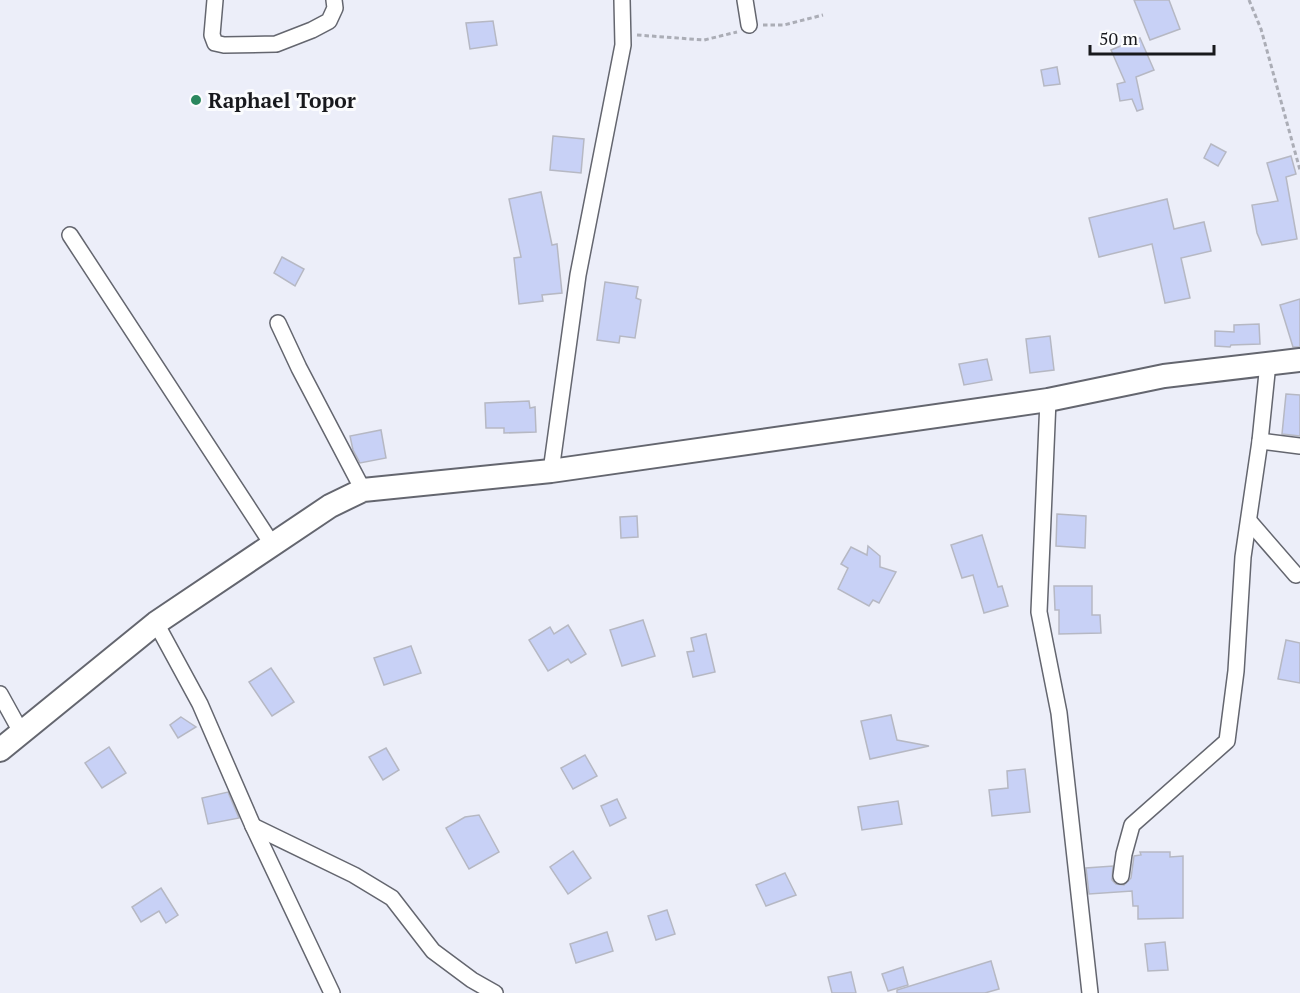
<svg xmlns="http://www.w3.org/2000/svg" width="1300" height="993" viewBox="0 0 1300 993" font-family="'PT Serif',serif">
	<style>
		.building { fill: #c8d1f6; stroke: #b6b8c3; stroke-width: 1.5 }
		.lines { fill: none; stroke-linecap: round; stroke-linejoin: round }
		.street-casing { stroke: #64666f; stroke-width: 18 }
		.primary-casing { stroke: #64666f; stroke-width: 26 }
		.path { stroke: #abadb6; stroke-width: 3; stroke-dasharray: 4.5 3; stroke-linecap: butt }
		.street { stroke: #fff; stroke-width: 15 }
		.primary { stroke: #fff; stroke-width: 22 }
		.poi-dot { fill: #2a875e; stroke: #fbfcfe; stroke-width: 2 }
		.labels { text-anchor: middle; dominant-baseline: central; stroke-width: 6; stroke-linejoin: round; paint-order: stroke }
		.poi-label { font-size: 21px; font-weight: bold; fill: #18191d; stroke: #fbfcfe; text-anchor: start }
	</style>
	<rect width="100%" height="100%" fill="#eceef9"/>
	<!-- building -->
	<g class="building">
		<path d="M1134,0H1169L1180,29L1150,40Z"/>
		<path d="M493,21L497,45L470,49L466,23Z"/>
		<path d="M1140,38L1154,70L1136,77L1143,109L1137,111L1132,99L1120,101L1117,84L1125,82L1111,50Z"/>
		<path d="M1057,67L1060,84L1044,86L1041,70Z"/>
		<path d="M553,136L584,139L581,173L550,170Z"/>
		<path d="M1211,144L1226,152L1218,166L1204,158Z"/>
		<path d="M1291,156L1296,174L1286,177L1297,239L1262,245L1257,233L1252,205L1278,201L1267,163Z"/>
		<path d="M541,192L552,245L557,244L562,293L542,295L543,301L519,304L514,258L521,257L509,199Z"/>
		<path d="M1167,199L1174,229L1204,222L1211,251L1181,258L1190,298L1165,303L1152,244L1099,257L1089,218Z"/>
		<path d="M282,257L304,269L295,286L274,273Z"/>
		<path d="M605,282L638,287L636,298L641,300L635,338L620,336L619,343L597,340Z"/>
		<path d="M1300,299V347H1293L1280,305Z"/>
		<path d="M1259,324L1260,344L1231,345L1230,347L1215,346V331L1234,332V325Z"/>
		<path d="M1050,336L1054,370L1030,373L1026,339Z"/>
		<path d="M987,359L992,380L964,385L959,364Z"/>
		<path d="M1286,394L1300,395V436L1282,434Z"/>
		<path d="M529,401L530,408L535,407L536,432L504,433V428H486L485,403Z"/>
		<path d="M381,430L386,458L360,463L353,450L350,436Z"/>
		<path d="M1057,514L1086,516L1085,548L1056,546Z"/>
		<path d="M637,516L638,537L621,538L620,517Z"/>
		<path d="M982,535L998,587L1002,586L1008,606L984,613L973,575L962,578L951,545Z"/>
		<path d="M868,546L880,556V567L896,572L879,603L873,600L869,606L838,589L848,568L841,564L851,547L867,555Z"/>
		<path d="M1054,586H1092V615H1100L1101,633L1059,634V610H1055Z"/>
		<path d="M643,620L655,656L622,666L610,630Z"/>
		<path d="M568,625L586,654L571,663L568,659L548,671L529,640L550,627L554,634Z"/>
		<path d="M706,634L715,672L693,677L687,652L694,651L691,638Z"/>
		<path d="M1286,640L1300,643V683L1278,679Z"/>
		<path d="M411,646L421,673L384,685L374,658Z"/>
		<path d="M271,668L294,702L272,716L249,682Z"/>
		<path d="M891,715L897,740L929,746L870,759L861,721Z"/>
		<path d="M181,717L196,727L178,738L170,725Z"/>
		<path d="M109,747L126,773L102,788L85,763Z"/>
		<path d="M386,748L399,770L383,780L369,757Z"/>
		<path d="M585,755L597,776L573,789L561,768Z"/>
		<path d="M1025,769L1030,812L992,816L989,790L1008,788L1007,771Z"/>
		<path d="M228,792L239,818L208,824L202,798Z"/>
		<path d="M617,799L626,818L610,826L601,806Z"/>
		<path d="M898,801L902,824L862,830L858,807Z"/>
		<path d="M479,815L499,852L469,869L446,828L465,817Z"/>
		<path d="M573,851L591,878L568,894L550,867Z"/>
		<path d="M1140,852H1170V857L1183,856V918L1138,919V906H1133L1132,891L1089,894L1086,868L1113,866L1112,880L1116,884L1124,885L1131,878L1134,856L1141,855Z"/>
		<path d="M785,873L796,895L766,906L756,885Z"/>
		<path d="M161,888L178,915L166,923L159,911L141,922L132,907Z"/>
		<path d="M667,910L675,934L656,940L648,916Z"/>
		<path d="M607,932L613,951L576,963L570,944Z"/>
		<path d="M1165,942L1168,970L1148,971L1145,944Z"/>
		<path d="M991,961L999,989L985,993H897V990Z"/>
		<path d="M903,967L908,985L888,991L882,974Z"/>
		<path d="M851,972L856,993H832L828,977Z"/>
	</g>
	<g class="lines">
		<defs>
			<g id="street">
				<path d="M215,0L212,35L215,43L224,45L276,44L312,30L329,21L335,8L334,0"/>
				<path d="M745,0L749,25"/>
				<path d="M70,235L272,544"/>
				<path d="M278,323L299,368L363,490"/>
				<path d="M1048,400L1039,612L1059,713L1090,993"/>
				<path d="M1260,441L1300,446"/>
				<path d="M551,471L578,275L623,45L622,0"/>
				<path d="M1249,521L1296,575"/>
				<path d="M156,623L200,704L253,826L332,993"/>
				<path d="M0,694L21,732"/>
				<path d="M253,826L354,875L392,898L433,951L472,980L495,993"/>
				<path d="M1121,876L1124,854L1132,825L1227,741L1236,671L1243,557L1260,441L1268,363"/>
			</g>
			<path id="primary" d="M0,750L156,623L330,506L363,490L551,471L1048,400L1164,376L1300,360"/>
		</defs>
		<!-- street casing -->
		<use href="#street" class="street-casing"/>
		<!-- primary casing -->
		<use href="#primary" class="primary-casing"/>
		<!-- path -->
		<g class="path">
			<path d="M1249,0L1261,29L1300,170"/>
			<path d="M763,25H784L823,15"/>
			<path d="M637,35L704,40L737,32"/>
		</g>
		<!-- street -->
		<use href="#street" class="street"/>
		<!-- primary -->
		<use href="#primary" class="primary"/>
	</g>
	<!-- markers -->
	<circle class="poi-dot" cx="196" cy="100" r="6"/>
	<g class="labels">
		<!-- poi labels -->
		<g class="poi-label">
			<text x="208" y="100">Raphael Topor</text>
		</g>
	</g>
	<!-- scale -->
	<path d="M1090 45v9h124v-9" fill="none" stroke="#18191d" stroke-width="3"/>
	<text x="1099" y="45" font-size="18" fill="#18191d" stroke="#fbfcfe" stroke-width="4.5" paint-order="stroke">50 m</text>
</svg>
